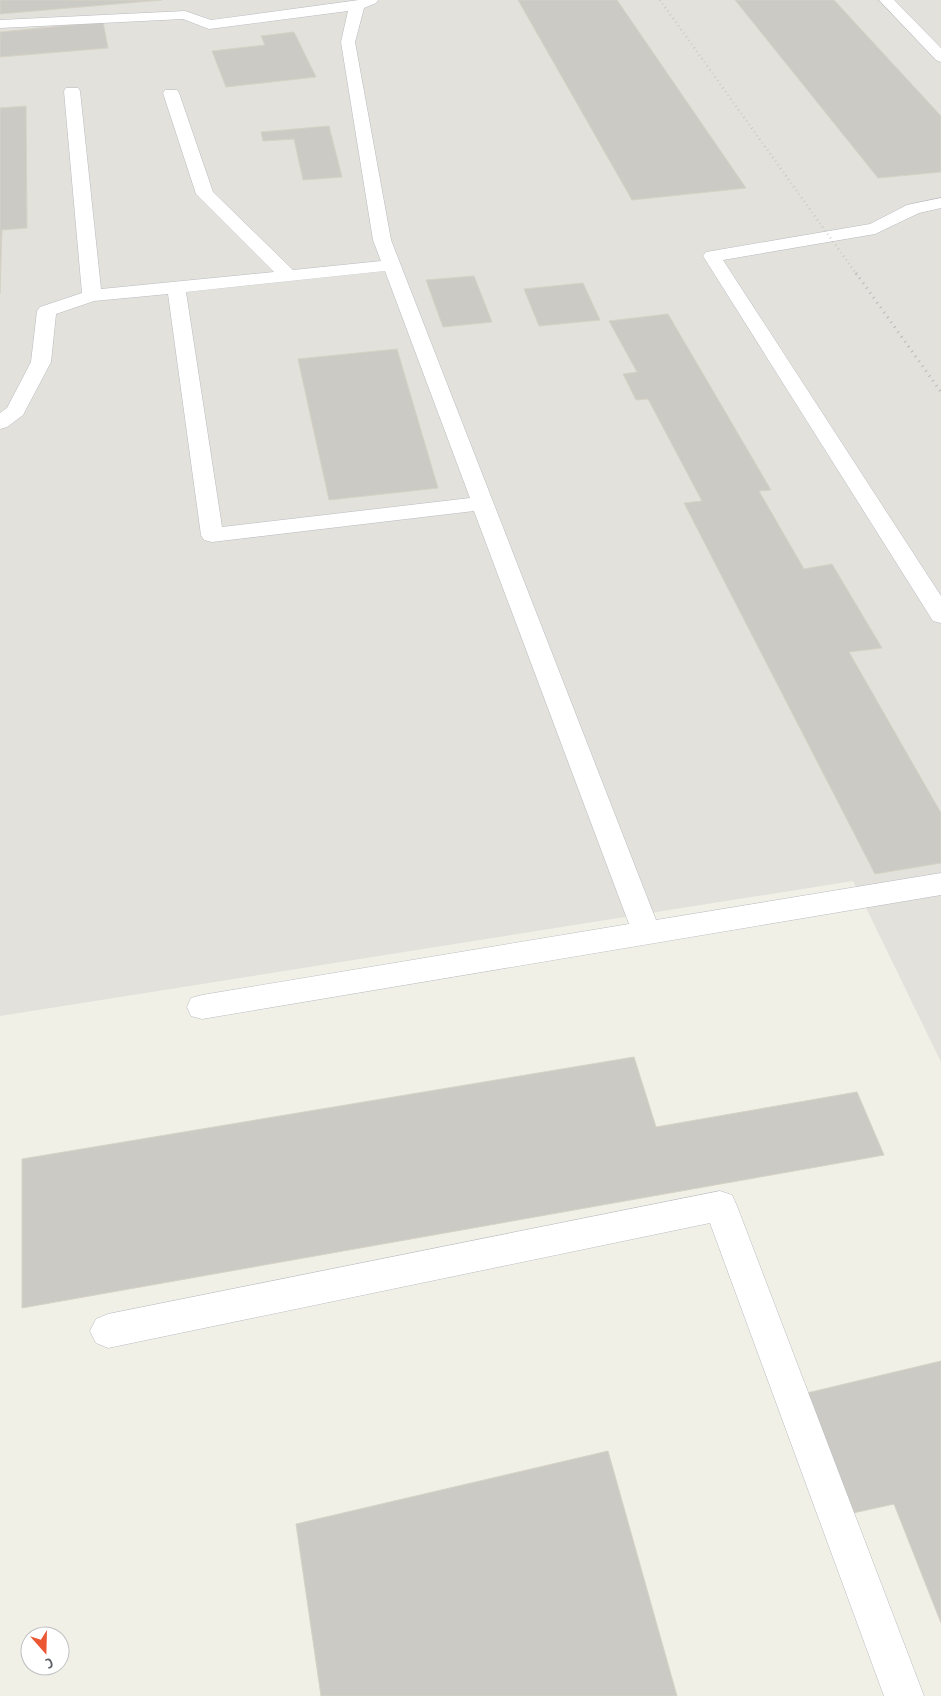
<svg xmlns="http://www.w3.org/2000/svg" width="941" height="1696" viewBox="0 0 941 1696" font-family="'PT Sans Narrow',sans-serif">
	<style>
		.industrial { fill: #e2e1db }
		.building { fill: #cccac4; stroke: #d6d2c5 }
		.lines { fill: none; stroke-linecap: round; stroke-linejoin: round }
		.lane-casing { stroke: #b9bbc1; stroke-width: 1 }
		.lane { fill: #fff; fill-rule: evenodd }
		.rail-far1 { stroke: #b7b8b9; stroke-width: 2.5; stroke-dasharray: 0.5 4; stroke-linecap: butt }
		.rail { stroke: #b7b8b9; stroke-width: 3; stroke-dasharray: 1 5; stroke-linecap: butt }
	</style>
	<rect width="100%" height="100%" fill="#f1f0e7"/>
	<!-- industrial -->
	<path class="industrial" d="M0,0H941V1062L853,881L0,1016Z"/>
	<!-- building -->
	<g class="building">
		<path d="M0,0H162L0,14Z"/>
		<path d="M518,0H617L746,188L632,200Z"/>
		<path d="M735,0H834L941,116V172L878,178Z"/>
		<path d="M103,22L108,48L0,57V32Z"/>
		<path d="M294,32L316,77L226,87L212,51L265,45L261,36Z"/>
		<path d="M26,106L27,228L2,230L0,294V108Z"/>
		<path d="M329,126L342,177L303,180L294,139L263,141L261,132Z"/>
		<path d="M474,276L492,322L443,327L426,280Z"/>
		<path d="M583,283L600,320L539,326L524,289Z"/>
		<path d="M668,314L771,490L759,491L804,569L832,564L882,648L849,652L941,813V863L875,874L684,503L702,501L648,399L636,400L623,374L637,372L609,321Z"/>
		<path d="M397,349L438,488L329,500L298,359Z"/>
		<path d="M634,1057L656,1127L857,1092L884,1155L22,1308V1159Z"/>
		<path d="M941,1361V1623L894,1504L853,1513L807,1393Z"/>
		<path d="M608,1451L677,1696H321L296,1524Z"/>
	</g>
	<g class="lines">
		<defs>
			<g id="lane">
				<path d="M359,0H378L376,3L364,8L355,42L391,240L656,920L941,873V895L202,1019L191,1016L187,1007L191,998L202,995L629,924L474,511L212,542L204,540L201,535L168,294L94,301L56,314L51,362L23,415L7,427L0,429V413L7,408L31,362L37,311L40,307L82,293L64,91L66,88H78L80,91L101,289L274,272L196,194L163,93L165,90H177L179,93L213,192L293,270L381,261L373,240L341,42L348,11L209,29L183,19L0,28V20L185,11L211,20ZM385,271L470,498L222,527L186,292Z"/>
				<path d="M879,0H894L941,48V62L936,60Z"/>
				<path d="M941,198V208L919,213L875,234L723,260L941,596V623L933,621L703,256L706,252L712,251L870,224L907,205Z"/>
				<path d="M720,1191L732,1195L737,1206L924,1696H884L710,1223L108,1348L96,1343L90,1331L96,1319L108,1314Z"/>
			</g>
		</defs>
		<!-- lane casing -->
		<use href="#lane" class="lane-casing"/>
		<!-- lane -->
		<use href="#lane" class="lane"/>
		<!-- rail-far1 -->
		<path class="rail-far1" d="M660,0L857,275"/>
		<!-- rail -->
		<path class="rail" d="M856,273L941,392"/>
	</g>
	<!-- north arrow -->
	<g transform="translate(45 1651) rotate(160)"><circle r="24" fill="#ffffff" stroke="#bfc0c3"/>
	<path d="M0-4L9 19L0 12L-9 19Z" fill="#eb5633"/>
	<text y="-8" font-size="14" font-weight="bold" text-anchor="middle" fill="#5e6168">С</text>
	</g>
</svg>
